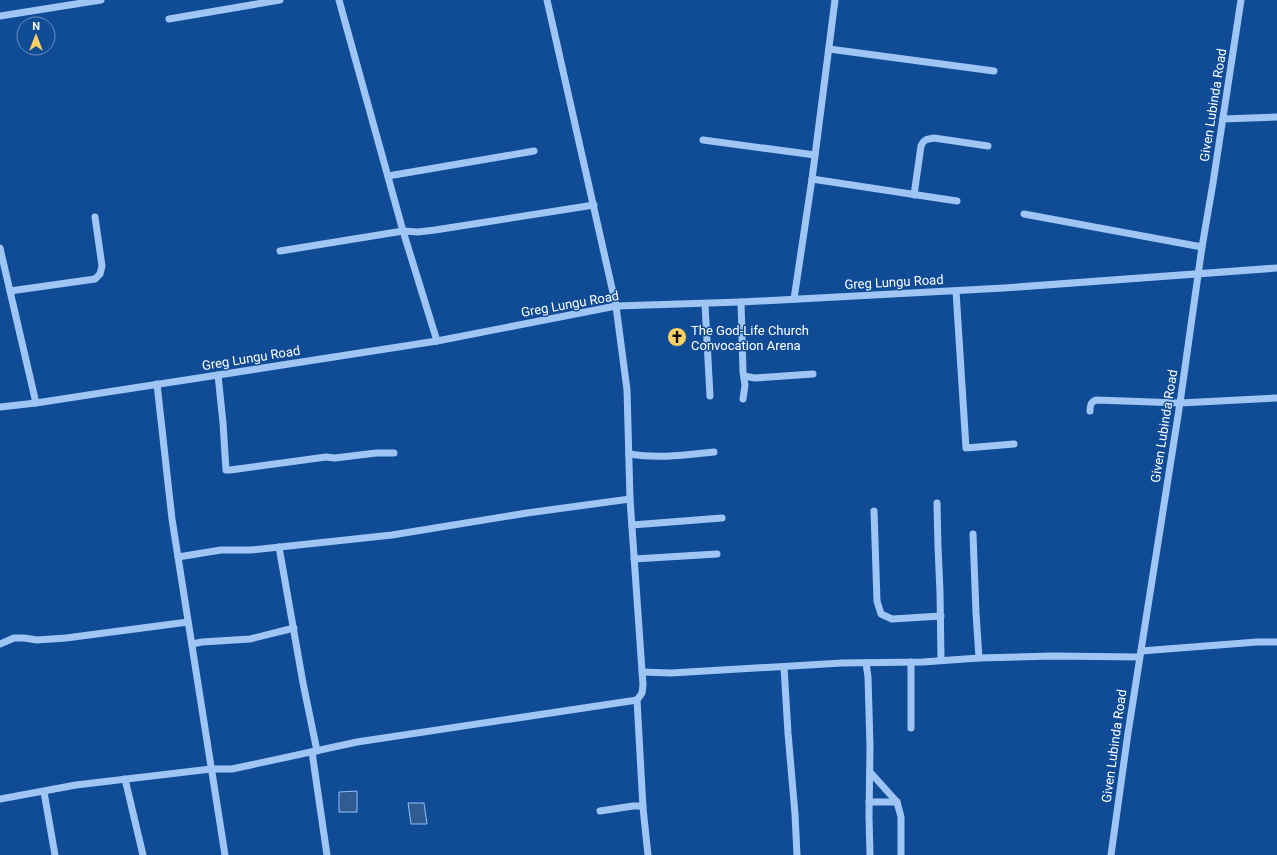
<svg xmlns="http://www.w3.org/2000/svg" width="1277" height="855" viewBox="0 0 1277 855" font-family="Roboto,sans-serif">
	<style>
		.water { fill: #305b93; stroke: #90c0f8 }
		.lines { fill: none; stroke-linecap: round; stroke-linejoin: round }
		.minor { stroke: #9fc5f4; stroke-width: 7 }
		.labels { text-anchor: middle; dominant-baseline: central; stroke-width: 3; stroke-linejoin: round; paint-order: stroke }
		.street-label { font-size: 13px; fill: #fff; stroke: #104b96 }
		.poi-label { font-size: 13px; fill: #fff; stroke: #104b96; text-anchor: start }
	</style>
	<rect width="100%" height="100%" fill="#104b96"/>
	<!-- water -->
	<g class="water">
		<path d="M357,791V812H339V792Z"/>
		<path d="M408,803H424L427,824H411Z"/>
	</g>
	<g class="lines">
		<!-- minor -->
		<g class="minor">
			<path d="M339,0L403,231L437,341"/>
			<path d="M547,0L616,306L627,390L630,499L643,685L642,693L637,700L643,808L648,855"/>
			<path d="M0,16L101,0"/>
			<path d="M169,19L280,0"/>
			<path d="M829,49L994,71"/>
			<path d="M1223,119L1277,117"/>
			<path d="M703,140L815,155"/>
			<path d="M388,176L534,151"/>
			<path d="M812,179L957,201"/>
			<path d="M914,195L921,146C924,139 927,139 934,138L988,146"/>
			<path d="M1024,214L1202,247"/>
			<path d="M0,248L36,403"/>
			<path d="M280,251L403,231L418,232L435,230L594,205"/>
			<path d="M10,291L95,279L100,274L102,266L95,217"/>
			<path d="M956,291L966,448L1014,444"/>
			<path d="M794,299L812,179L835,0"/>
			<path d="M741,302L743,372L745,385L743,399"/>
			<path d="M705,304L710,396"/>
			<path d="M218,375L223,423L226,470H230L326,457L335,458L376,453H394"/>
			<path d="M744,376L755,378L813,374"/>
			<path d="M157,384L172,519L225,855"/>
			<path d="M0,407L36,403L218,375L437,341L616,306L741,302L1004,288L1277,268"/>
			<path d="M1090,411C1090,405 1091,402 1096,400L1180,403L1277,398"/>
			<path d="M629,454C658,459 685,455 714,452"/>
			<path d="M937,503L938,547L940,592L941,659"/>
			<path d="M874,511L877,601L881,614L892,619L941,616"/>
			<path d="M632,525L722,518"/>
			<path d="M973,534L976,613L979,658"/>
			<path d="M279,547L303,683L317,751"/>
			<path d="M178,557L221,550H251L392,535L527,513L630,499"/>
			<path d="M634,559L717,554"/>
			<path d="M0,644L14,638H24L37,640L66,638L188,622"/>
			<path d="M192,644L202,642L250,639L294,628"/>
			<path d="M1141,651L1257,642H1277"/>
			<path d="M866,663L868,677L870,746L869,817L870,855"/>
			<path d="M784,667L788,733L795,814L797,855"/>
			<path d="M642,672L671,673L842,663L923,662L979,658L1053,656L1139,657"/>
			<path d="M911,728V662"/>
			<path d="M312,752L327,855"/>
			<path d="M870,772L897,802L901,817V855"/>
			<path d="M125,779L143,855"/>
			<path d="M44,792L55,855"/>
			<path d="M0,799L76,785L211,769H232L357,742L637,700"/>
			<path d="M869,802H897"/>
			<path d="M600,811L633,806H643"/>
			<path d="M1111,855L1128,733L1180,403L1202,247L1213,183L1241,0"/>
		</g>
	</g>
	<!-- icons -->
	<defs>
		<symbol id="church-disc" viewBox="-11 -11 22 22"><circle r="9.5" fill="#ffd162" stroke="#104b96"/><path d="M-1.2-6h2.4v3.5h3.3v2.4h-3.3V6h-2.4V-.1h-3.3v-2.4h3.3Z" fill="#111"/></symbol>
	</defs>
	<g fill-rule="evenodd">
		<use href="#church-disc" x="666" y="326" width="22" height="22"/>
	</g>
	<g class="labels">
		<!-- street labels -->
		<g class="street-label">
			<text transform="translate(1213 105) rotate(-81)">Given Lubinda Road</text>
			<text transform="translate(894 282) rotate(-3)">Greg Lungu Road</text>
			<text transform="translate(570 304) rotate(-10)">Greg Lungu Road</text>
			<text transform="translate(251 358) rotate(-9)">Greg Lungu Road</text>
			<text transform="translate(1164 426) rotate(-81)">Given Lubinda Road</text>
			<text transform="translate(1114 746) rotate(-82)">Given Lubinda Road</text>
		</g>
		<!-- poi labels -->
		<g class="poi-label">
			<text x="691" y="330">The God-Life Church<tspan x="691" dy="15">Convocation Arena</tspan></text>
		</g>
	</g>
	<!-- north arrow -->
	<g transform="translate(36 36)"><circle r="19" fill="#104b96" stroke="#7093c0"/>
	<path d="M0-3L7 15L0 10L-7 15Z" fill="#ffd162"/>
	<text y="-6" font-size="11" font-weight="bold" text-anchor="middle" fill="#ffffff">N</text>
	</g>
</svg>
